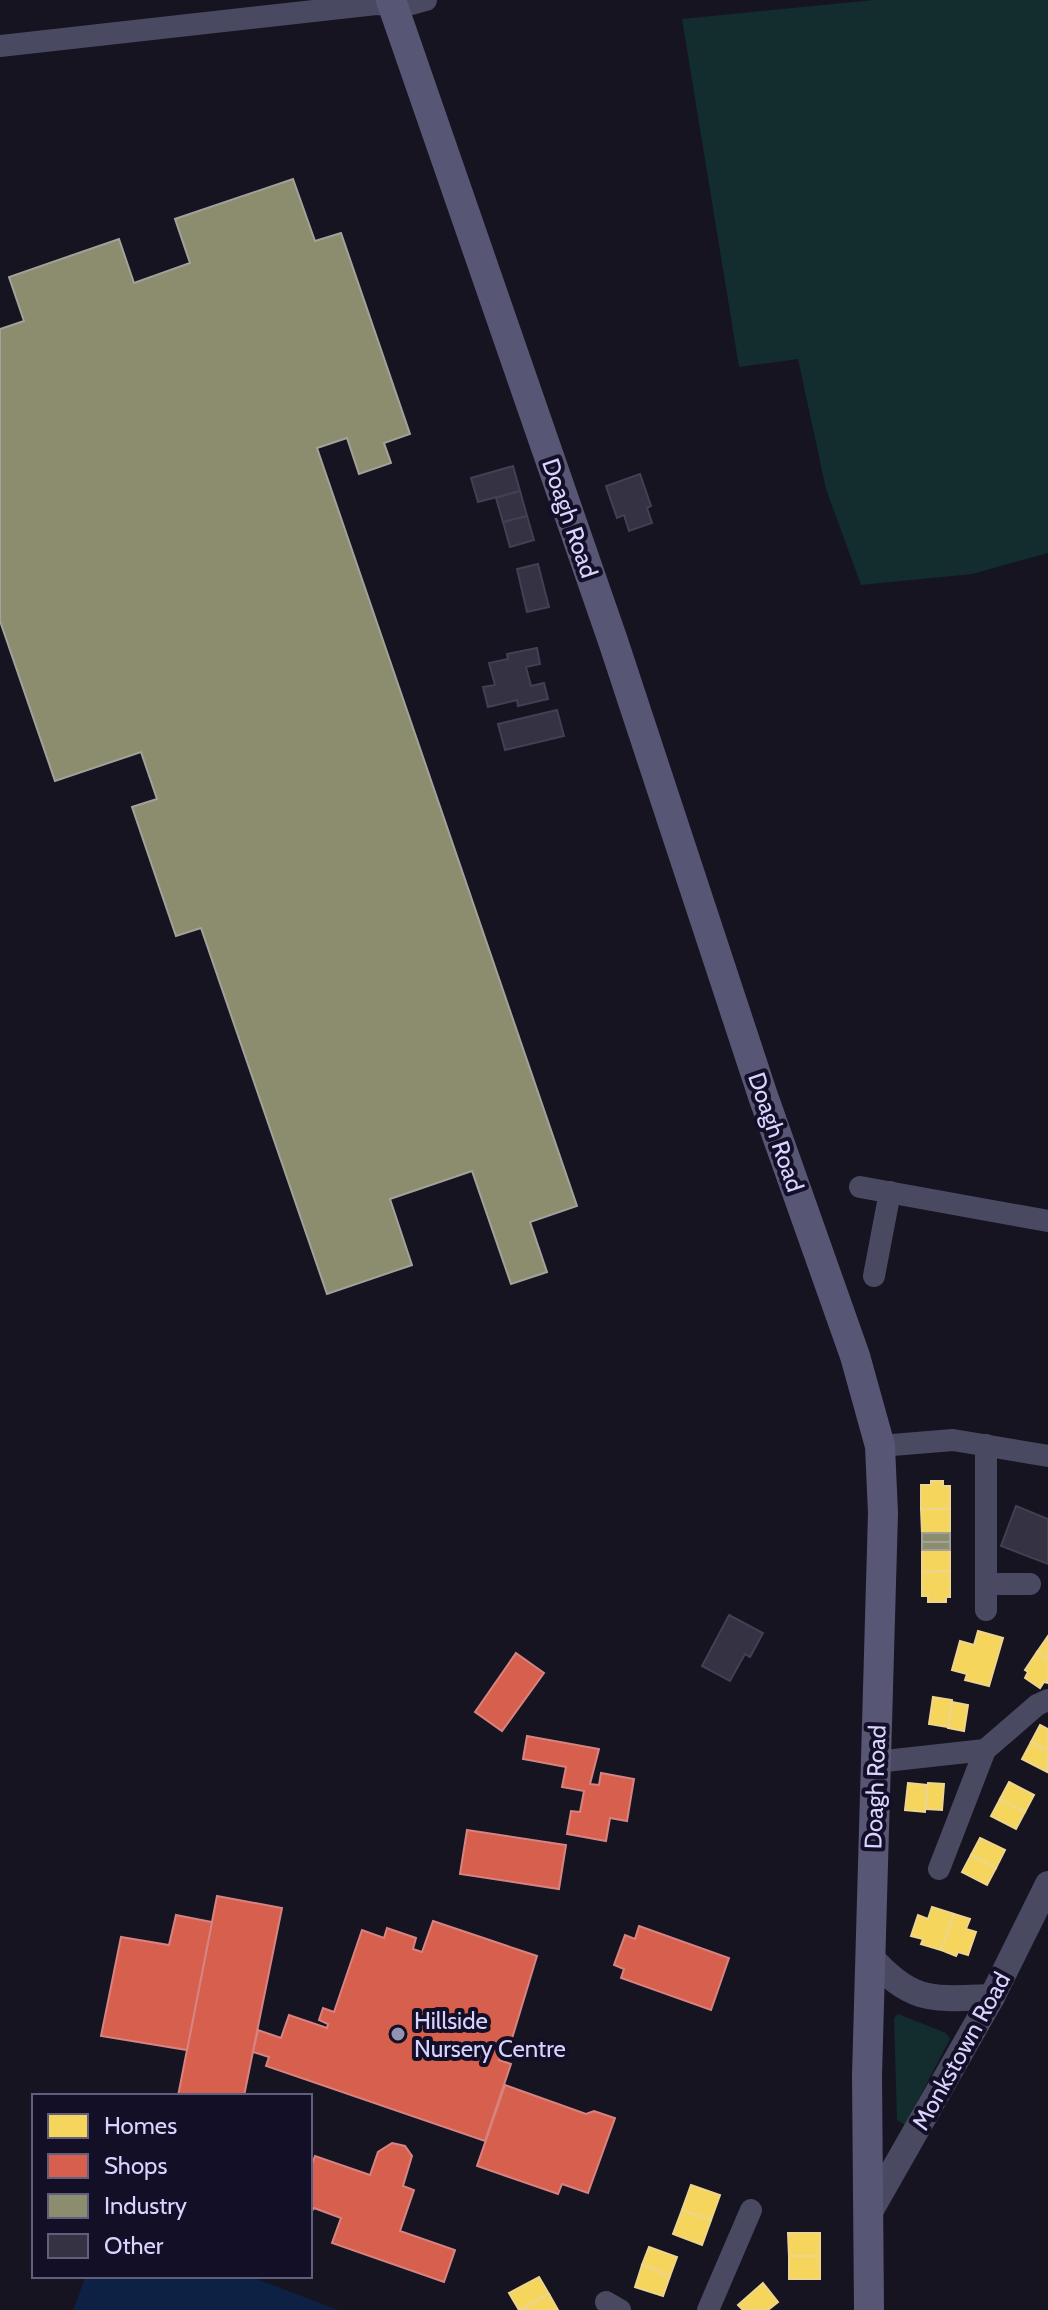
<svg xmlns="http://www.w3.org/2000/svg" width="1048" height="2310" viewBox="0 0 1048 2310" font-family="Cabin,sans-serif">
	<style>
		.green { fill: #132c2d }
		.water { fill: #0d2144 }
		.homes { fill: #f6d55c; stroke: #edd58d; stroke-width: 2 }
		.shops { fill: #d6604d; stroke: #d78382; stroke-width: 2 }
		.industry { fill: #8c8c6e; stroke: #a3a29a; stroke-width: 2 }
		.building { fill: #343243; stroke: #433f54; stroke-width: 2 }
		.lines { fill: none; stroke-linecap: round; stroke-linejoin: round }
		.minor { stroke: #4a4962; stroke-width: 22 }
		.tertiary { stroke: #4a4962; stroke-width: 26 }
		.secondary { stroke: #575674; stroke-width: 30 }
		.poi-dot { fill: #9591b1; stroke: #130f26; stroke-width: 3 }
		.labels { text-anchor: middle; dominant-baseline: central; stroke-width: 8; stroke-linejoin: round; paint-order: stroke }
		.street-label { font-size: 24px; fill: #d9d4ff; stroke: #130f26 }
		.poi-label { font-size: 24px; fill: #d9d4ff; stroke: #130f26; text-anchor: start }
	</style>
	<rect width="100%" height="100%" fill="#161421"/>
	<!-- green -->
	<g class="green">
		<path d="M873,0H1048V553L972,574L861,585L826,489L798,359L739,367L682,19Z"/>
		<path d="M898,2014L946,2033L950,2039L905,2125L897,2120L894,2018Z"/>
	</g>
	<!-- water -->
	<path class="water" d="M86,2276H249L338,2310H73Z"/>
	<!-- homes -->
	<g class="homes">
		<path d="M931,1481H943V1486H950V1509H921V1485H931Z"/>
		<path d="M921,1509H950V1533H922Z"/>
		<path d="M922,1550H950V1571L922,1572Z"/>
		<path d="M950,1571V1597H946V1602H928V1596H922V1572Z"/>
		<path d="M978,1631L1003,1638L989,1686L965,1680L967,1674L952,1670L960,1641L974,1645Z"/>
		<path d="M1048,1636V1660L1037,1652Z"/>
		<path d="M1037,1652L1048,1660V1683L1044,1682L1040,1688L1025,1678L1028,1672L1025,1670Z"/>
		<path d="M933,1697L952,1700L948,1727L929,1724Z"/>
		<path d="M952,1702L968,1705L964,1731L948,1728Z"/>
		<path d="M1040,1725L1048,1729V1751L1031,1742Z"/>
		<path d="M1031,1742L1048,1751L1047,1772L1022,1759Z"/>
		<path d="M1009,1782L1034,1795L1025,1812L1000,1799Z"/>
		<path d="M908,1783L927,1785L925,1812L905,1810Z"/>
		<path d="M928,1783L944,1784L942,1810L926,1809Z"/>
		<path d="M1000,1799L1025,1812L1016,1829L991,1816Z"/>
		<path d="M980,1838L1005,1850L996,1868L971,1855Z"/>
		<path d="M971,1855L996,1868L987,1885L962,1872Z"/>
		<path d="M932,1907L954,1914L941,1950L921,1944L923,1939L911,1936L918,1915L928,1919Z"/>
		<path d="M954,1914L970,1919L966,1929L976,1932L968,1955L958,1952L956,1956L941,1950Z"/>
		<path d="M691,2185L720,2195L711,2220L682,2210Z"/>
		<path d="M682,2210L711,2220L702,2245L673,2234Z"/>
		<path d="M788,2233H820V2256H789Z"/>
		<path d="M649,2247L677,2257L670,2276L642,2265Z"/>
		<rect x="789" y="2256" width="31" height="23"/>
		<path d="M642,2265L670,2276L663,2296L635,2287Z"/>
		<path d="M539,2277L549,2294L519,2310L509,2293Z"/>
		<path d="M763,2283L778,2302L768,2310H743L738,2305Z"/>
		<path d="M549,2294L558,2310H519Z"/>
	</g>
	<!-- shops -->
	<g class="shops">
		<path d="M516,1653L544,1673L502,1731L475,1712Z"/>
		<path d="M527,1736L599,1749L590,1784L599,1785L601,1773L634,1779L627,1821L610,1818L606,1841L567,1834L571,1811L580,1812L584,1791L562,1787L566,1767L523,1759Z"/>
		<path d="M467,1830L566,1845L559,1889L460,1874Z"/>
		<path d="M217,1896L282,1908L244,2096H178Z"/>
		<path d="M176,1915L212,1922L187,2050L101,2036L121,1937L169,1945Z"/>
		<path d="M433,1921L537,1956L510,2045L505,2043L499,2060L511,2064L485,2141L266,2066L269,2057L253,2052L258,2030L281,2038L289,2015L327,2028L328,2024L319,2020L323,2008L334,2012L362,1930L384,1938L387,1928L416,1938L413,1949L422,1952Z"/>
		<path d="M639,1926L729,1958L711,2010L621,1978L624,1969L614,1965L625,1935L635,1939Z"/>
		<path d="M505,2085L586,2114L594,2111L615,2118L588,2193L562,2184L558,2194L477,2166Z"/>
		<path d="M392,2143L405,2146L412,2156L403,2186L414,2190L400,2231L455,2250L444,2282L332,2243L341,2218L314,2208L310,2214V2170L315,2156L370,2175L378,2152Z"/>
	</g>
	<!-- industry -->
	<g class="industry">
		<path d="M293,179L315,241L341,233L410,434L384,443L391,463L359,474L347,438L317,448L577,1206L530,1222L547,1272L511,1284L472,1171L390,1199L412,1265L327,1294L201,928L176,936L132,807L157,799L141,752L55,781L0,621V329L24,321L9,277L119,239L134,283L190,263L175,219Z"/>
		<rect x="922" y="1533" width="28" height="9"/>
		<rect x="922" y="1542" width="28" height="8"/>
	</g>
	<!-- building -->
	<g class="building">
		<path d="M513,466L520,491L478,502L471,478Z"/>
		<path d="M640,474L651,506L647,508L652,523L629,531L624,515L617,518L606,486Z"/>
		<path d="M520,491L527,516L503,522L496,498Z"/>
		<path d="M527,516L534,540L510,547L503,522Z"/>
		<path d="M538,564L549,607L527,612L517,569Z"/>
		<path d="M537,648L540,664L526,667L531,686L544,683L548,699L518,706L517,700L488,707L483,687L495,685L489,663L508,659L507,654Z"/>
		<path d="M557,710L564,736L505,750L498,724Z"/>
		<path d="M1016,1506L1048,1519V1564L1001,1546Z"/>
		<path d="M729,1615L763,1633L750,1657L745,1654L730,1681L702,1666Z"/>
	</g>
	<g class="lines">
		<!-- minor -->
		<g class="minor">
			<path d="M0,46L376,4L408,5L426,0"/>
			<path d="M860,1187L1048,1221"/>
			<path d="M874,1276L890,1192"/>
			<path d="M880,1446L953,1440L1048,1456"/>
			<path d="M986,1584H1030"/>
			<path d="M986,1610V1445"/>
			<path d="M876,1762L985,1750"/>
			<path d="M939,1869L985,1750L1037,1705L1048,1700"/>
			<path d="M606,2302L620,2310"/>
			<path d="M708,2310L751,2210"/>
		</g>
		<!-- tertiary -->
		<g class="tertiary">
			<path d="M870,1956C912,2004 933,1999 992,1997"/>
			<path d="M868,2215L992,1997L1048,1884"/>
		</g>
		<!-- secondary -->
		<path class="secondary" d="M391,0L613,641L763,1096L855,1356L880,1446L883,1513L867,2075L869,2310"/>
	</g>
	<!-- markers -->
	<circle class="poi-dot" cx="398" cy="2034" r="8"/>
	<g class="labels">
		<!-- street labels -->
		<g class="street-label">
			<text transform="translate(570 518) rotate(71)">Doagh Road</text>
			<text transform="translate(776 1132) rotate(71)">Doagh Road</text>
			<text transform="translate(875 1787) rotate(-88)">Doagh Road</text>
			<text transform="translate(961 2051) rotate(-61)">Monkstown Road</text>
		</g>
		<!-- poi labels -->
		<g class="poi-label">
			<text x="414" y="2020">Hillside<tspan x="414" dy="28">Nursery Centre</tspan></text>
		</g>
	</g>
	<!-- legend -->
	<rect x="32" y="2094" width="280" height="184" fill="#130f26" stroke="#625e7d" stroke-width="2"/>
	<rect x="48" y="2114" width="40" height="24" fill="#f6d55c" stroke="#625e7d" stroke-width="2"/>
	<text x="104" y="2134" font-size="24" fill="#d9d4ff">Homes</text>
	<rect x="48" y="2154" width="40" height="24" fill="#d6604d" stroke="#625e7d" stroke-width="2"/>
	<text x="104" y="2174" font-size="24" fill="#d9d4ff">Shops</text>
	<rect x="48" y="2194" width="40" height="24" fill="#8c8c6e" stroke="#625e7d" stroke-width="2"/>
	<text x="104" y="2214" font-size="24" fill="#d9d4ff">Industry</text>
	<rect x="48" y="2234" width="40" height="24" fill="#343243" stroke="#625e7d" stroke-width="2"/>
	<text x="104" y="2254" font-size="24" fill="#d9d4ff">Other</text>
</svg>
